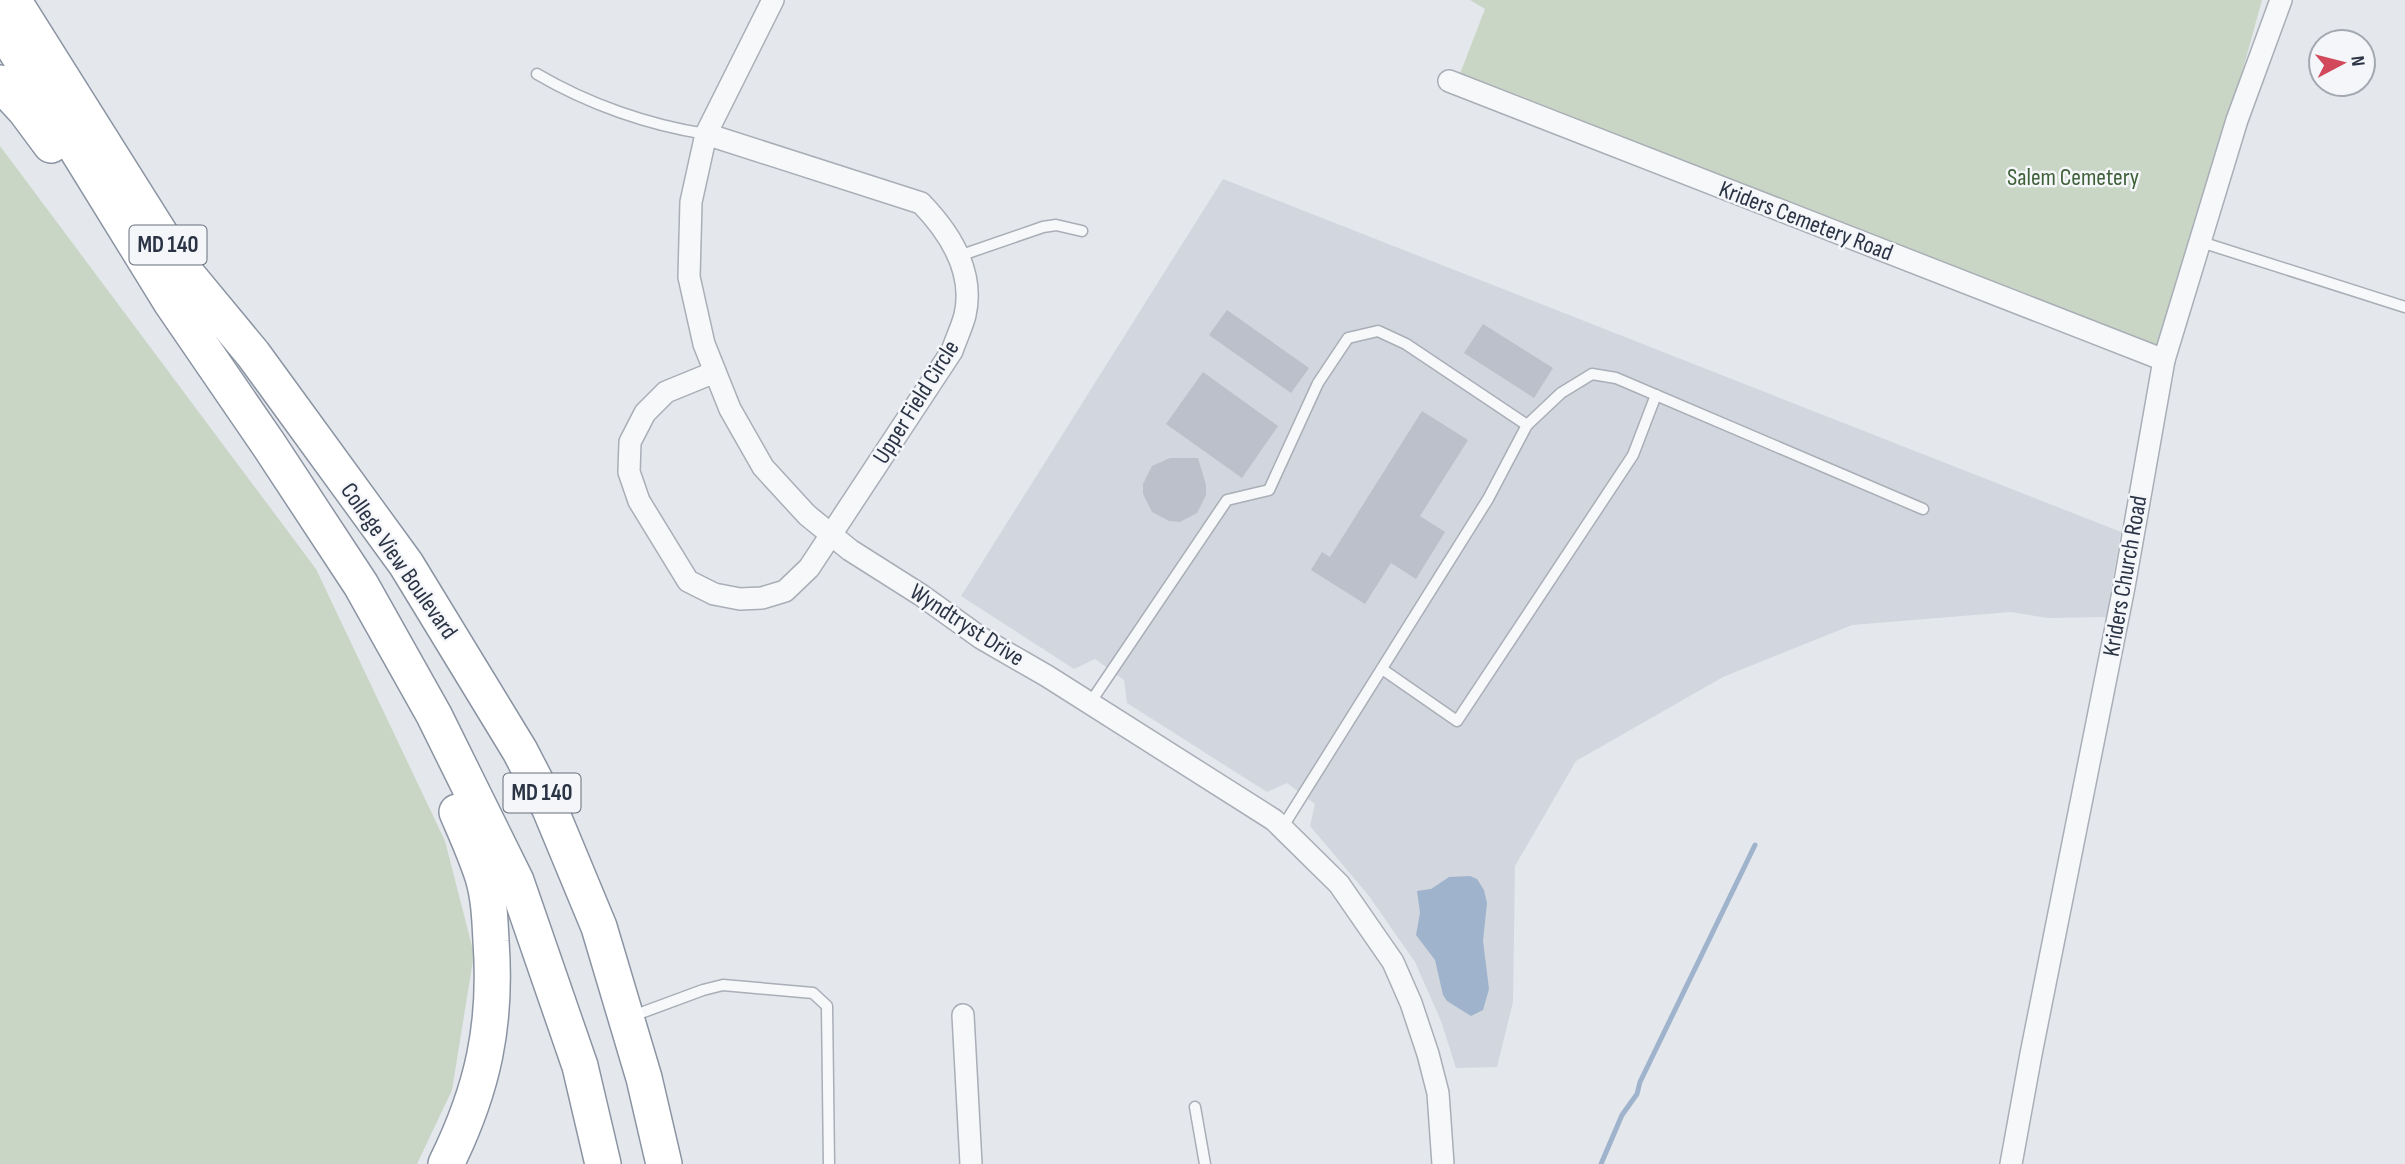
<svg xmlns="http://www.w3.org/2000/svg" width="2405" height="1164" viewBox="0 0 2405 1164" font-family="'Sofia Sans Condensed',sans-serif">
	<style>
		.built { fill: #d2d6de }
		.green { fill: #c9d6c5 }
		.water { fill: #9fb4cc }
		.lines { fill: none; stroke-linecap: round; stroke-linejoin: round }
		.stream { stroke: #9fb4cc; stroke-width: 5 }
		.building { fill: #bbc0ca }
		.service-casing { stroke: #a9aeb7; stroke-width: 13 }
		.minor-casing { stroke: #a9aeb7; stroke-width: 24 }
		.trunk-casing { stroke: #8b94a3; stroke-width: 38 }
		.service { stroke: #f7f8fa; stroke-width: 10 }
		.minor { stroke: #f7f8fa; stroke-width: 21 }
		.trunk { stroke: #fff; stroke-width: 35 }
		.labels { text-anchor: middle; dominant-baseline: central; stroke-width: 5; stroke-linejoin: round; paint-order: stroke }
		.shield { fill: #f4f6f9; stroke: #676e7b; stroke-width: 2 }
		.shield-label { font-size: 23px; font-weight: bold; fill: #2b3445 }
		.park-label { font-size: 24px; fill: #3f6138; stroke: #f4f6f9 }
		.street-label { font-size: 24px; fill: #2b3445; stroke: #f4f6f9 }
	</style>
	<rect width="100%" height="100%" fill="#e4e7ec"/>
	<!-- built -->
	<path class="built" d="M1223,179L2121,532L2106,617L2048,618L2011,612L1852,625L1723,677L1576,761L1515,866L1513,1002L1497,1067L1456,1068L1441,1021L1415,962L1369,896L1310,826L1315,804L1287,783L1267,792L1127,703L1124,680L1095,659L1074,669L961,596Z"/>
	<!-- green -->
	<g class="green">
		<path d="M1470,0H2262L2235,98L2156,349L1458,79L1485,9Z"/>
		<path d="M0,146L316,569L445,841L474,954L452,1090L417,1164H0Z"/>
	</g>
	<!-- water -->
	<path class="water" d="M1470,876L1477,879L1484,890L1487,903L1483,941L1489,989L1483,1010L1471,1016L1447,1001L1443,995L1435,960L1416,935L1420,913L1417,891L1431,889L1449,877Z"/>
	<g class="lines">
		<!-- stream -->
		<path class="stream" d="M1601,1164L1622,1115L1637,1094L1640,1082L1755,845"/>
	</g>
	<!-- building -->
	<g class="building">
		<path d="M1227,310L1309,368L1291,393L1209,335Z"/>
		<path d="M1483,324L1553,368L1534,398L1464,353Z"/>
		<path d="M1203,372L1278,426L1242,478L1166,424Z"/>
		<path d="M1422,411L1468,440L1420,516L1445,532L1416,579L1391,563L1365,604L1311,570L1322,552L1330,557Z"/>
		<path d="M1170,458H1198L1206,485V495L1197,513L1180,522L1169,521L1152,512L1143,494V484L1152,466Z"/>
	</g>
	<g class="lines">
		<defs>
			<g id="service">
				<path d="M537,74C588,104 648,125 706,134"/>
				<path d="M2201,242L2405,307"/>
				<path d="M959,256L1043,227L1056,225L1082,231"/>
				<path d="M1527,425L1561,393L1592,374L1616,378L1923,509"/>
				<path d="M1382,669L1457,721L1633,455L1656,395"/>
				<path d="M1090,703L1227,500L1269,490L1318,383L1348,338L1378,331L1406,344L1527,425L1488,499L1282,828"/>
				<path d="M630,1017L703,990L723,985L813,993L827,1006L829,1164"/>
				<path d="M1195,1107L1205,1164"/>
			</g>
			<g id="minor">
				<path d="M773,0L706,134L691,202L689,277L704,344L730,409L763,467L807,515L850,550L921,595L981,638L1047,676L1274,820L1339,884L1393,962L1411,1003L1428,1054L1438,1093L1443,1164"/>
				<path d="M1449,81L2164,360"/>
				<path d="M706,134L921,203C950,233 975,271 965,315C962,327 956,339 952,351L809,568L785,591L762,598L740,599L714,594L688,581L639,501L629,472L630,442L645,413L666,392L715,372"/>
				<path d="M963,1015L971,1164"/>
				<path d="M2011,1164L2031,1054L2124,587L2164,360L2237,120L2281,0"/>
			</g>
			<g id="trunk">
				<path d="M13,0L181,267L253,354L406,564L520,751L550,809L599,927L644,1078L664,1164"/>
				<path d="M0,25L171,302L269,445L361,585L434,715L516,881L580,1066L603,1164"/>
				<path d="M0,83L25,110L51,145"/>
				<path d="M446,1164C483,1089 497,1025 491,941C490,919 489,897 483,877C476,855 466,833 457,812"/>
			</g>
		</defs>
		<!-- service casing -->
		<use href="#service" class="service-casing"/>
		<!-- minor casing -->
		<use href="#minor" class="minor-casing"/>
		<!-- trunk casing -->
		<use href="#trunk" class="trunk-casing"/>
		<!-- service -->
		<use href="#service" class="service"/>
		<!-- minor -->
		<use href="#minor" class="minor"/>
		<!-- trunk -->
		<use href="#trunk" class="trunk"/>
	</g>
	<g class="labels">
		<!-- shield labels -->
		<g class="shield">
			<rect x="129.5" y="225.5" width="77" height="39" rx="5"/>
			<rect x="503.5" y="773.5" width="77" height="39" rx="5"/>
		</g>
		<g class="shield-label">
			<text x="168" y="245">MD 140</text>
			<text x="542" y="793">MD 140</text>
		</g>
		<!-- park labels -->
		<g class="park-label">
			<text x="2073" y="177">Salem Cemetery</text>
		</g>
		<!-- street labels -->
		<g class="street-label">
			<text transform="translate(1806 221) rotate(21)">Kriders Cemetery Road</text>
			<text transform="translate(916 402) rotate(-58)">Upper Field Circle</text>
			<text transform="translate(399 561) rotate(55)">College View Boulevard</text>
			<text transform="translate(2125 576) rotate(-80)">Kriders Church Road</text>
			<text transform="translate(967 625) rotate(33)">Wyndtryst Drive</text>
		</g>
	</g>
	<!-- north arrow -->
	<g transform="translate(2342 63) rotate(83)"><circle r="33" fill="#f4f6f9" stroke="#a4a8b1" stroke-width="2"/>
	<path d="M0-5L12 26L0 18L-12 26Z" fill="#d1495b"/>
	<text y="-10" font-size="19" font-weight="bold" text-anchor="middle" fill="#2b3445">N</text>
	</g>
</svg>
